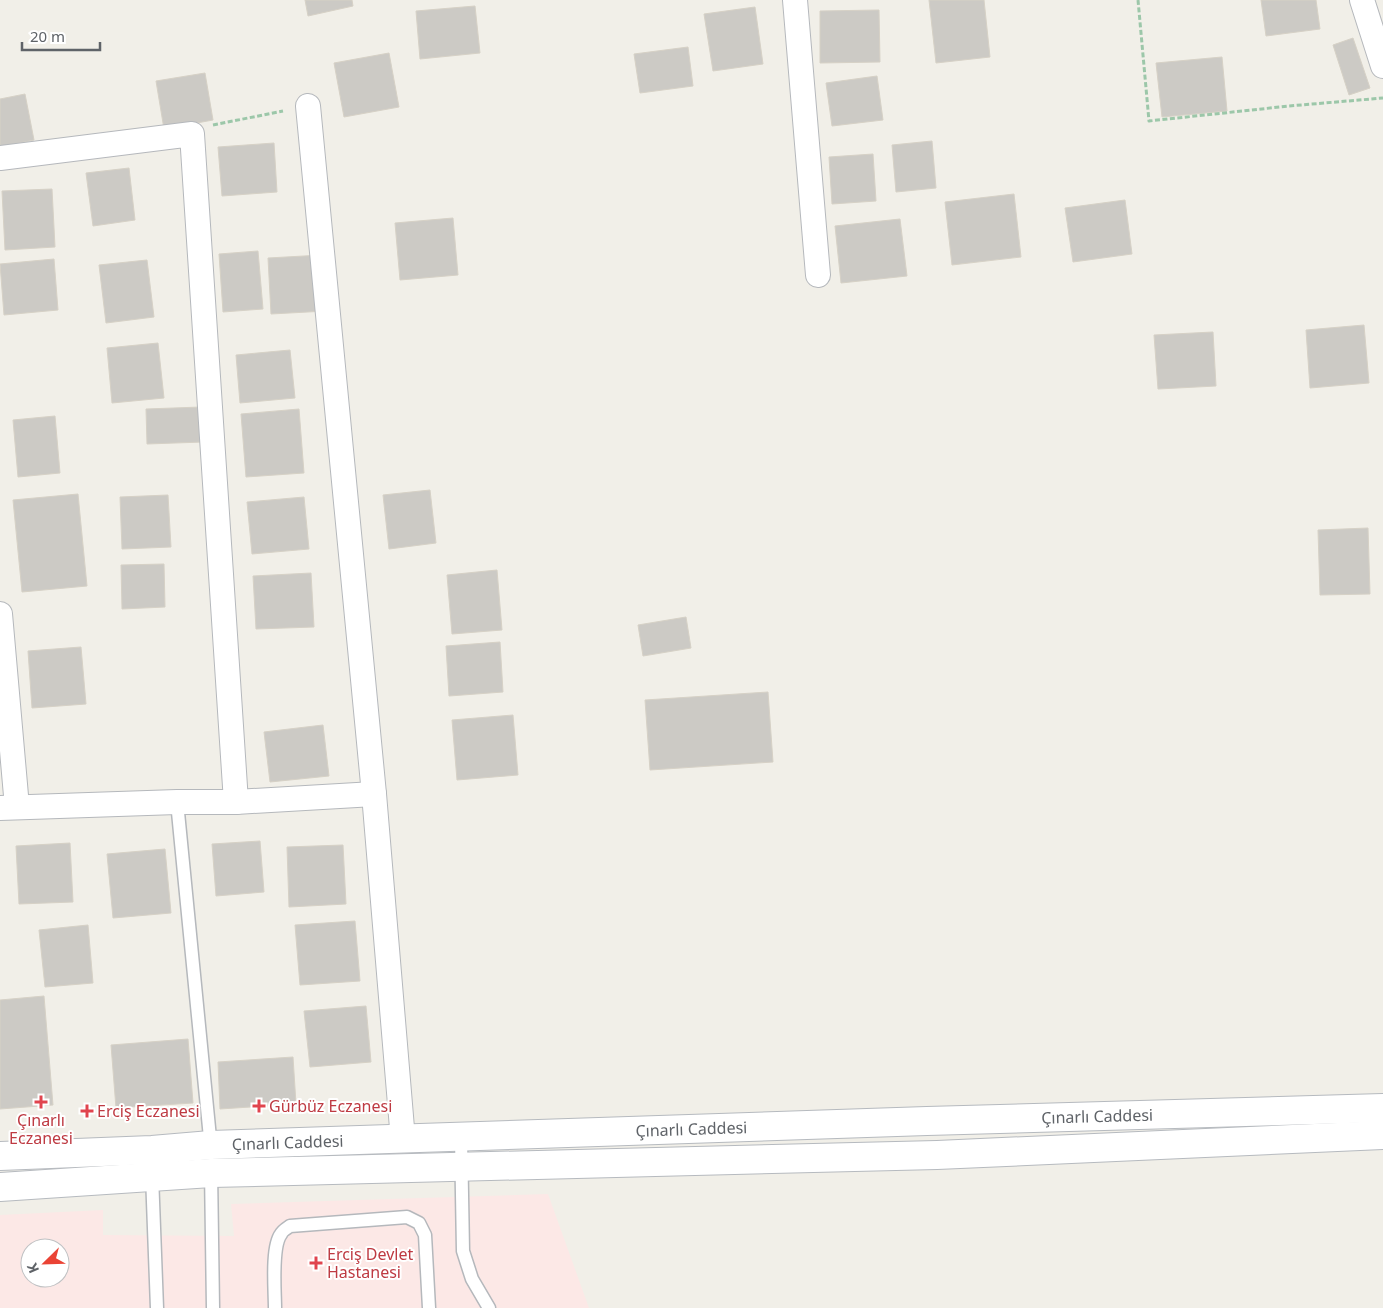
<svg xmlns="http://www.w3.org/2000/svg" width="1383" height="1308" viewBox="0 0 1383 1308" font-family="'Noto Sans',sans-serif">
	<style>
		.medical { fill: #fce8e6; fill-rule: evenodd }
		.building { fill: #cccac5; stroke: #d6d1c6 }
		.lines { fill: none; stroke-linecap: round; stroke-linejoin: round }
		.lane-casing { stroke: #b5b8bc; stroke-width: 15 }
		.street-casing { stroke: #b5b8bc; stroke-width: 26 }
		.secondary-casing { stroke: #b6babf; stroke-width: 30 }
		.path { stroke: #9cc7a9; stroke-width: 3; stroke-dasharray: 5 2.5; stroke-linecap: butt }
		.lane { stroke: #fff; stroke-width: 12 }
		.street { stroke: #fff; stroke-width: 24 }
		.secondary { stroke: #fff; stroke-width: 28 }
		.health-dot { fill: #e0444e; stroke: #fff; stroke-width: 2 }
		.labels { text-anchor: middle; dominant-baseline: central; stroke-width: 4; stroke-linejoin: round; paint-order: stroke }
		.health-label { font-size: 16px; fill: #be3a42; stroke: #fff; text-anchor: start }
		.street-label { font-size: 16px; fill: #5f6368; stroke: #fff }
	</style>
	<rect width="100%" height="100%" fill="#f1efe8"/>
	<!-- medical -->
	<path class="medical" d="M548,1194L589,1308H0V1215L103,1210V1235L234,1236L231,1204ZM30,1248H60V1278H30Z"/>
	<!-- building -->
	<g class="building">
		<path d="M305,0H352L353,6L308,16Z"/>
		<path d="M929,0H984L990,57L936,63Z"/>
		<path d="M1261,0H1316L1320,29L1266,36Z"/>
		<path d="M475,6L480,53L420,59L416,11Z"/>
		<path d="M755,7L763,64L713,71L704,14Z"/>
		<path d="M879,10L880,62L820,63V11Z"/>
		<path d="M1353,38L1370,88L1349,95L1333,45Z"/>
		<path d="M688,47L693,86L640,93L634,54Z"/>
		<path d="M389,53L399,107L344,117L334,63Z"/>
		<path d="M1222,57L1227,111L1162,117L1156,63Z"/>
		<path d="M205,73L213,120L164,129L156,81Z"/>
		<path d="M877,76L883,120L832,126L826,83Z"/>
		<path d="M25,94L34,140L0,147V99Z"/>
		<path d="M932,141L936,188L896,192L892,145Z"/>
		<path d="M274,143L277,192L222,196L218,147Z"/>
		<path d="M873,154L876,201L832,204L829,157Z"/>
		<path d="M129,168L135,220L93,226L86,173Z"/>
		<path d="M52,189L55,247L5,250L2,191Z"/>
		<path d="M1014,194L1021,257L952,265L945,202Z"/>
		<path d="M1125,200L1132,254L1073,262L1065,208Z"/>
		<path d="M453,218L458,275L400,280L395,223Z"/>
		<path d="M900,219L907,276L841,283L835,226Z"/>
		<path d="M258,251L263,309L223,312L219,254Z"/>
		<path d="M322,255L326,311L271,314L268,258Z"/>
		<path d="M54,259L58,310L4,315L0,264Z"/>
		<path d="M147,260L154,317L106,323L99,265Z"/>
		<path d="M1364,325L1369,383L1310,388L1306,330Z"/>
		<path d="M1213,332L1216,386L1158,389L1154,335Z"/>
		<path d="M158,343L164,398L112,403L107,348Z"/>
		<path d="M290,350L295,398L240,403L236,355Z"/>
		<path d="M201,407L203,442L147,444L146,409Z"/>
		<path d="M299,409L304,473L246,477L241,414Z"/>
		<path d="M55,416L60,473L18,477L13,420Z"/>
		<path d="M430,490L436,543L389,549L383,495Z"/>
		<path d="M78,494L87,586L22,592L13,500Z"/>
		<path d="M168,495L171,547L122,549L120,497Z"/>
		<path d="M304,497L309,549L252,554L247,502Z"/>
		<path d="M1368,528L1370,594L1320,595L1318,530Z"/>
		<path d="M164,564L165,607L122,609L121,565Z"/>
		<path d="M497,570L502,630L452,634L447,575Z"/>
		<path d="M311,573L314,627L256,629L253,576Z"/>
		<path d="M686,617L691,648L643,656L638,625Z"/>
		<path d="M500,642L503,692L449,696L446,646Z"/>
		<path d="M81,647L86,704L32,708L28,651Z"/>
		<path d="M768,692L773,762L650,770L645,700Z"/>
		<path d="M513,715L518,775L457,780L452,720Z"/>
		<path d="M323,725L329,776L270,782L264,732Z"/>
		<path d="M260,841L264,892L216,896L212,844Z"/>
		<path d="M70,843L73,902L19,904L16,846Z"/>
		<path d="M343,845L346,904L289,907L287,847Z"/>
		<path d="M165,849L171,913L113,918L107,854Z"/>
		<path d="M355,921L360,981L300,985L295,925Z"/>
		<path d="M88,925L93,983L45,987L39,930Z"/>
		<path d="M44,996L53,1105L0,1109V1000Z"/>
		<path d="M366,1006L371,1062L310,1067L304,1011Z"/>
		<path d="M188,1039L193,1103L116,1108L111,1045Z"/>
		<path d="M293,1057L296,1104L220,1109L218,1062Z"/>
	</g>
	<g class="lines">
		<defs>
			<g id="lane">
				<path d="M177,802L211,1148"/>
				<path d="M461,1138L463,1251L472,1279L489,1308"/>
				<path d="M211,1170L213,1308"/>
				<path d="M152,1175L157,1308"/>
				<path d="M275,1308C275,1291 271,1247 281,1234C282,1231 287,1228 290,1226L407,1217L419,1223L425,1235L429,1308"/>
			</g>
			<g id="street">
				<path d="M795,0L818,275"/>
				<path d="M1362,0L1383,66"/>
				<path d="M308,106L374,794L403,1140"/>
				<path d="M0,158L192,134L236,802"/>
				<path d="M0,614L17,807"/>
				<path d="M0,808L177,802H236L374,794"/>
			</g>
			<g id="secondary">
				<path id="s1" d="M0,1156L152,1150L211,1145L927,1121L1383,1108"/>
				<path d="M0,1187L211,1173L937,1155L1383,1135"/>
			</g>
		</defs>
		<!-- lane casing -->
		<use href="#lane" class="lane-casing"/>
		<!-- street casing -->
		<use href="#street" class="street-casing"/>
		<!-- secondary casing -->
		<use href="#secondary" class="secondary-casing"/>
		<!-- path -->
		<g class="path">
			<path d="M1138,0L1149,121L1289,106L1383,98"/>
			<path d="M213,125L283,111"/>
		</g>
		<!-- lane -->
		<use href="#lane" class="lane"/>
		<!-- street -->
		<use href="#street" class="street"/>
		<!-- secondary -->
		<use href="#secondary" class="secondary"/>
	</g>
	<!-- markers -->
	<g class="health-dot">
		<path d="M38.5 1094.5h5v5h5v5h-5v5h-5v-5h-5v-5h5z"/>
		<path d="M256.5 1098.5h5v5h5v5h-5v5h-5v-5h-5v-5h5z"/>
		<path d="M84.5 1103.5h5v5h5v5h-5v5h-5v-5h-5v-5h5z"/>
		<path d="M313.5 1255.5h5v5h5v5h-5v5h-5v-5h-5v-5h5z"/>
	</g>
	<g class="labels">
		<!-- health labels -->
		<g class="health-label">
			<text x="269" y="1106">Gürbüz Eczanesi</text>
			<text x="97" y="1111">Erciş Eczanesi</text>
			<text x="41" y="1120" text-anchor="middle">Çınarlı<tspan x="41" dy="18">Eczanesi</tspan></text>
			<text x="327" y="1254">Erciş Devlet<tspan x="327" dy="18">Hastanesi</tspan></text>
		</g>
		<!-- street labels -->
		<g class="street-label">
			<text stroke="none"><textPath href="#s1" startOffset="1098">Çınarlı Caddesi</textPath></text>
			<text stroke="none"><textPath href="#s1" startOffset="692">Çınarlı Caddesi</textPath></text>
			<text stroke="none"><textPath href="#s1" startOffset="288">Çınarlı Caddesi</textPath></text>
		</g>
	</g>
	<!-- north arrow -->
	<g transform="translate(45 1263) rotate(247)"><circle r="24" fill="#ffffff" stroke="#bfc1c3"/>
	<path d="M0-4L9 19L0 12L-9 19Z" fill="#ea4335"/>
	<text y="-8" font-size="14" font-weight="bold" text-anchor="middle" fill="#5f6368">K</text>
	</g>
	<!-- scale -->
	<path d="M22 42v8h78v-8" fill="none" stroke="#5f6368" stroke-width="2.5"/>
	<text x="30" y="42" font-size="15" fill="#5f6368" stroke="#ffffff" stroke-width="4" paint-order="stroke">20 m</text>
</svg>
